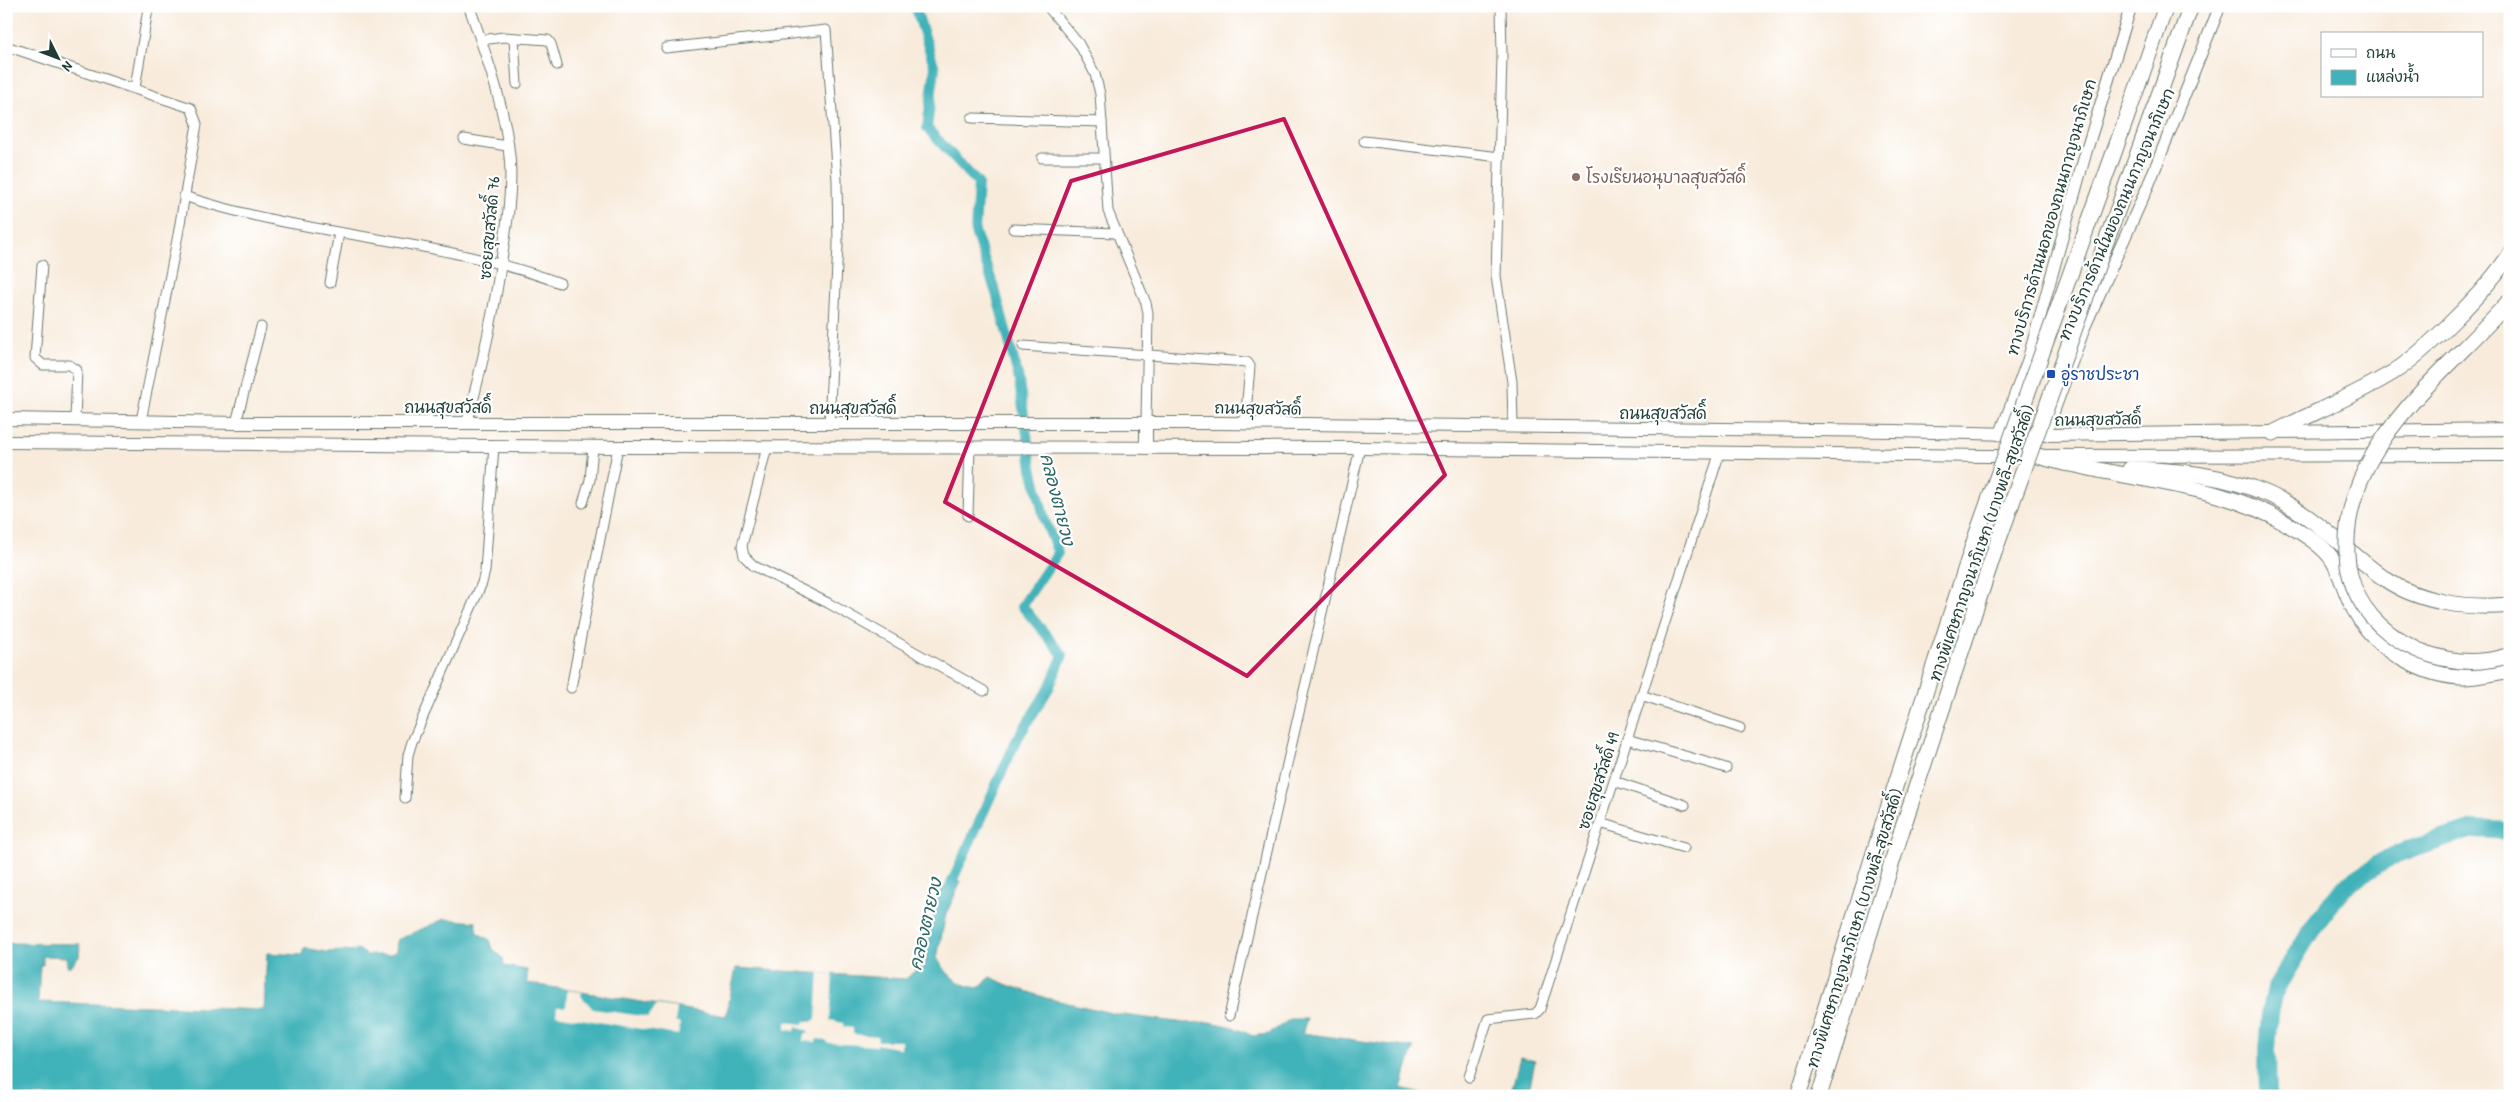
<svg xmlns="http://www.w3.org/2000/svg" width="2516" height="1102" viewBox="0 0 2516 1102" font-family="'Patrick Hand','Playpen Sans Thai',sans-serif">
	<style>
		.water { fill: #41b2b9; stroke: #307876 }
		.pier { fill: #f8ebdb }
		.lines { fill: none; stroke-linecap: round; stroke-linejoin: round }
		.canal { stroke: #41b2b9; stroke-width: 10 }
		.river { stroke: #41b2b9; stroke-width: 18 }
		.minor-casing { stroke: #6b7a6e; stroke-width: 11 }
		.tertiary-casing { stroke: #6b7a6e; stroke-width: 12 }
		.secondary-casing { stroke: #6b7a6e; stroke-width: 13 }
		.primary-casing { stroke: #6b7a6e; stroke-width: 14 }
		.motorway-casing { stroke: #6b7a6e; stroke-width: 17 }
		.minor { stroke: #fff; stroke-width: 9 }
		.tertiary { stroke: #fff; stroke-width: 10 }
		.secondary { stroke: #fff; stroke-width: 11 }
		.primary { stroke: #fff; stroke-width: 12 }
		.motorway { stroke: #fff; stroke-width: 15 }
		.motorway-bridge-casing { stroke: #6b7a6e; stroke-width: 17; stroke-linecap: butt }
		.motorway-bridge { stroke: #fff; stroke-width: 15 }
		.marked { fill: none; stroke: #c2185b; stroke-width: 4; stroke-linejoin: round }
		.education-dot { fill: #8d6e63; stroke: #fff; stroke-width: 2 }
		.transit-dot { fill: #1a4fb4; stroke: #fff; stroke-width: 2 }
		.labels { text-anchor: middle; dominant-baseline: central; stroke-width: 4.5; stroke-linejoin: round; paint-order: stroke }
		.education-label { font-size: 16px; fill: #785e54; stroke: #fff; text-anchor: start }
		.street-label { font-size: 16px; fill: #1f3d34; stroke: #fff }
		.transit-label { font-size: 16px; fill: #164399; stroke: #fff; text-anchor: start }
		.water-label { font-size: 18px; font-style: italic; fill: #2b6663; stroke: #fff }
	</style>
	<rect width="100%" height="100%" fill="#fff"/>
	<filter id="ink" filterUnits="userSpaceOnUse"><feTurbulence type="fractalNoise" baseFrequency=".02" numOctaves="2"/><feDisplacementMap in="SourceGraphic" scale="10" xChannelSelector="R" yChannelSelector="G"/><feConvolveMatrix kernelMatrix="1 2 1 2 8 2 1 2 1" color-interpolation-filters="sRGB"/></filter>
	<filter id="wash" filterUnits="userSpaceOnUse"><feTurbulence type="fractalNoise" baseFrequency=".0096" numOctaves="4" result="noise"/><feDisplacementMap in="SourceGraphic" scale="20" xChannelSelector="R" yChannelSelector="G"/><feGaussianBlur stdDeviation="1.12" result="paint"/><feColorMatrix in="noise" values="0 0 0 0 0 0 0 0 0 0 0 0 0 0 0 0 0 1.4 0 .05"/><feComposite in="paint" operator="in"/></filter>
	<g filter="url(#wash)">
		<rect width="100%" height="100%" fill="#f8ebdb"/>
		<!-- water -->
		<g class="water">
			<path d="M953,874L961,882L946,914L937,958C947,975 957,985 978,988L991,977L1005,984L1046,998L1116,1014L1185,1023L1210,1022L1233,1027L1253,1036L1269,1034L1290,1019H1307L1302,1033L1414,1048L1401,1088L1433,1096H6V943L80,944L79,957L71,966H67V957L43,956V965H40L38,1002L264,1010L267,953L302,955L304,948L327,952L360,950L367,955H390L396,951L397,940L444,919L476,922L478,933L490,940L493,949L503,958L504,966L527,970V983L726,1016L736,968L906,979L917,969L924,968L938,895Z"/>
			<path d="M1520,1057L1535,1061L1528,1096H1510Z"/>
		</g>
		<!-- pier -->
		<g class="pier">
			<path d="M819,973L833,974L830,1020L843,1023L844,1027L853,1028V1034L877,1036L878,1041H901V1049L877,1044V1046L827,1043L826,1040L817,1039L816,1042L803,1041L804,1034H808L809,1031L796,1027L795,1031L786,1030V1022L803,1024L804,1021L811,1022L816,1019Z"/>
			<path d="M567,990L582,992L581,996L593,1009L648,1017L657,1005L677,1008L675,1022L680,1024L678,1035L556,1015L557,1007H566Z"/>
		</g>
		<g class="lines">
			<!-- canal -->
			<path class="canal" d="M915,6L935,68L927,128L978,183L975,232L996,293L1018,375L1032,468L1045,521L1058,553L1022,606L1063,655L1049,688L1016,741L950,886"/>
			<!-- river -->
			<path class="river" d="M2268,1096L2267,1049L2270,1014L2276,988L2314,926L2344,887L2386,859L2415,848L2473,829L2510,831"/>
		</g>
	</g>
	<g filter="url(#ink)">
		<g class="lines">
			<defs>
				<g id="minor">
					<path d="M1047,6L1079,44L1095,74L1100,94L1108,211L1146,303L1148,313L1146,423"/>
					<path d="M1501,6L1502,57L1496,276L1512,382L1513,427"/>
					<path d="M514,39L517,84"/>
					<path d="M481,40L504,37L548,40L551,44L557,65"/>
					<path d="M6,46L191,108L197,124L178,235L141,421"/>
					<path d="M666,48L826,30L837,180L838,245L829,424"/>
					<path d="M135,88L148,9L146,6"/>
					<path d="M972,118L1102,122"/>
					<path d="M464,139L507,146"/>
					<path d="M1364,141L1500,157"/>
					<path d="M1042,158H1104"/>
					<path d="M184,196C306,237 439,238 560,283"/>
					<path d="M1013,229L1116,233"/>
					<path d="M42,265L35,358L43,365H69L77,370L75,420"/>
					<path d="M330,283L339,233"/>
					<path d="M1023,346L1247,362L1250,366L1245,424"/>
					<path d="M236,423L261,327"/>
					<path d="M767,447L742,546L744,556L754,566L828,603L984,691"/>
					<path d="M583,503L590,480L593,447"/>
					<path d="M968,516L970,447"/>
					<path d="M571,688L618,447"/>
					<path d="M1641,695L1740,728"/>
					<path d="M1627,739L1726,768"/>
					<path d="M1614,781L1685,805"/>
					<path d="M405,798L408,755L412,742L482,583L485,571L494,446"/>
					<path d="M1600,823L1684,848"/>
					<path d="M1229,1016L1360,448"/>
					<path d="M1469,1077L1488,1019L1535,1014L1540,1009L1720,452"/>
				</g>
				<path id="tertiary" d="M467,423C482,366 494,314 502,256C507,224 512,193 510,161C506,109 486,55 469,6"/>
				<g id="secondary">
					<path d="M2000,435L2028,360L2086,152L2131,6"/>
					<path d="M2045,435L2085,326L2148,186L2220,6"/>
				</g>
				<g id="primary">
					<path d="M6,419L236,423H1219L1894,431L2045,435L2510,429"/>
					<path d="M1146,423V448"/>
					<path d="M6,442L618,447L1360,448L1986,456L2510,455"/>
				</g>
				<g id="motorway">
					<path d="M2130,108L2166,6"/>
					<path d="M2273,433C2312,413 2354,396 2392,373C2426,352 2488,288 2510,254"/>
					<path d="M2038,456L2064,463L2090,467"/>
					<path d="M2080,466C2149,482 2226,487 2287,524C2302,532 2326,547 2334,562C2343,579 2347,598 2357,614C2377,649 2420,675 2461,677C2477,677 2494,673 2510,670"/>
					<path d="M2130,469C2177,470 2224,475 2268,494C2313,514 2346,551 2385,579C2420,603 2469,609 2510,605"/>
					<path d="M1798,1096L1883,824"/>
					<path d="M1819,1096L1902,830"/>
				</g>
			</defs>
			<!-- minor casing -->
			<use href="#minor" class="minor-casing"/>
			<!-- tertiary casing -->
			<use href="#tertiary" class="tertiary-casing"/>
			<!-- secondary casing -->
			<use href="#secondary" class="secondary-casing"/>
			<!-- primary casing -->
			<use href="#primary" class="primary-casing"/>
			<!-- motorway casing -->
			<use href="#motorway" class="motorway-casing"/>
			<!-- minor -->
			<use href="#minor" class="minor"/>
			<!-- tertiary -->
			<use href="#tertiary" class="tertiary"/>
			<!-- secondary -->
			<use href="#secondary" class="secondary"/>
			<!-- primary -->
			<use href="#primary" class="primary"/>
			<!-- motorway -->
			<use href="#motorway" class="motorway"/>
			<defs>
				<g id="motorway-bridge">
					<path d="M2510,300C2446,374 2342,444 2347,553C2348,585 2363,613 2389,633C2423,659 2469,669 2510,655"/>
					<path d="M1883,824L1975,539L2130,108"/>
					<path d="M1902,830L1996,547L2191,6"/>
				</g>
			</defs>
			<!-- motorway-bridge casing -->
			<use href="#motorway-bridge" class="motorway-bridge-casing"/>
			<!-- motorway-bridge -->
			<use href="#motorway-bridge" class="motorway-bridge"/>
		</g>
	</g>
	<!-- marked area -->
	<path class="marked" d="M1284,119L1445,475L1247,676L945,502L1071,181Z"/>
	<!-- markers -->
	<circle class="education-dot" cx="1576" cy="177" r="5"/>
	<rect class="transit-dot" x="2046" y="369" width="10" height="10" rx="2.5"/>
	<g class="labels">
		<!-- education labels -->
		<g class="education-label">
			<text x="1586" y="177">โรงเรียนอนุบาลสุขสวัสดิ์</text>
		</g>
		<!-- street labels -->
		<g class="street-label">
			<text transform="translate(2116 214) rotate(-67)">ทางบริการด้านในของถนนกาญจนาภิเษก</text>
			<text transform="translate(2051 217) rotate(-74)">ทางบริการด้านนอกของถนนกาญจนาภิเษก</text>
			<text transform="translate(489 228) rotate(-85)">ซอยสุขสวัสดิ์ 76</text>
			<text x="448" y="407">ถนนสุขสวัสดิ์</text>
			<text x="853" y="408">ถนนสุขสวัสดิ์</text>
			<text transform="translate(1258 408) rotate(1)">ถนนสุขสวัสดิ์</text>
			<text x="1663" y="413">ถนนสุขสวัสดิ์</text>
			<text transform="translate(2098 419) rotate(-1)">ถนนสุขสวัสดิ์</text>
			<text transform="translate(1981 543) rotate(-71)">ทางพิเศษกาญจนาภิเษก (บางพลี-สุขสวัสดิ์)</text>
			<text transform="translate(1598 781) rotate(-72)">ซอยสุขสวัสดิ์ 49</text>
			<text transform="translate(1854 928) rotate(-73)">ทางพิเศษกาญจนาภิเษก (บางพลี-สุขสวัสดิ์)</text>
		</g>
		<!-- transit labels -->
		<g class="transit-label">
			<text x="2061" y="374">อู่ราชประชา</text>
		</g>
		<!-- water labels -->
		<g class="water-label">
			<text transform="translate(1058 499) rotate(76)">คลองตายวง</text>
			<text transform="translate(925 924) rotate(-77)">คลองตายวง</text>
		</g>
	</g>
	<!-- margin -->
	<rect width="2516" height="1102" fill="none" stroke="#fff" stroke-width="25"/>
	<!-- legend -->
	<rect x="2321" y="32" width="162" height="65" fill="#ffffff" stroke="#a5b1ae"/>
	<rect x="2331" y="49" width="25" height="8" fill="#ffffff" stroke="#a5b1ae"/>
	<text x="2366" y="58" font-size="15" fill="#1f3d34">ถนน</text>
	<rect x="2331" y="70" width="25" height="15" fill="#41b2b9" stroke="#a5b1ae"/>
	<text x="2366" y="82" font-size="15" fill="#1f3d34">แหล่งน้ำ</text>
	<!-- north arrow -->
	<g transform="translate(58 58) rotate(132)" stroke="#ffffff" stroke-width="4" paint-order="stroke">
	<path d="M0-4L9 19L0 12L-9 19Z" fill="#1f3d34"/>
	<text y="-8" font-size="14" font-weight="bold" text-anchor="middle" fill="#1f3d34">N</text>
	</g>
</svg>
